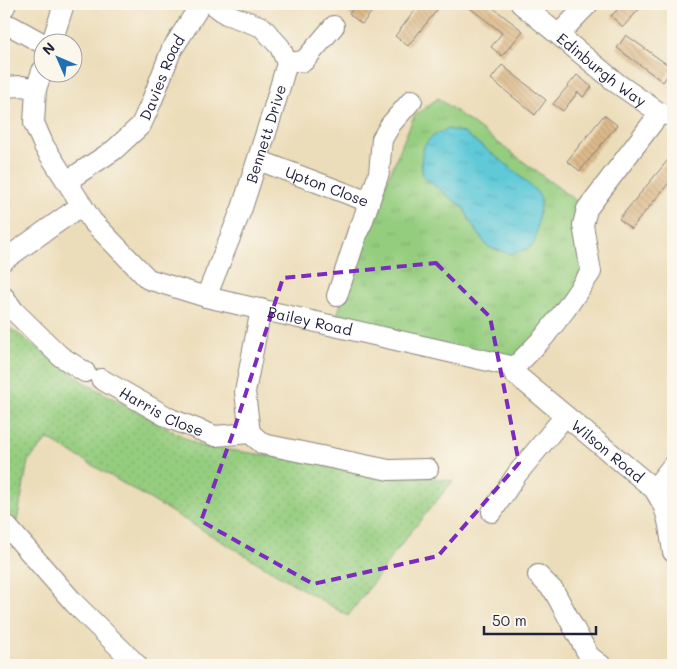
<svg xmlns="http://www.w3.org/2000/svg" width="677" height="669" viewBox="0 0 677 669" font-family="Mali,sans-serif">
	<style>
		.grass { fill: url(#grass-tufts); stroke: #5c785d }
		.park { fill: url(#park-dots); stroke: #5c785d }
		.water { fill: url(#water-ripples); stroke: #40768a }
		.building { fill: url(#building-back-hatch) }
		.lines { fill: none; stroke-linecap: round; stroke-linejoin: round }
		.minor-casing { stroke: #87807a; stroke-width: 22 }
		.minor { stroke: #fff; stroke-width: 20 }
		.marked { fill: none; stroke: #7b2cbf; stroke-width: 4; stroke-dasharray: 10 6; stroke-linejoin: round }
		.labels { text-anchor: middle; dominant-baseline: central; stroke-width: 4; stroke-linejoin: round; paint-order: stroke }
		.street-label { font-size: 15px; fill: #22223b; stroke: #fbf7ec }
	</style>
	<defs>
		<pattern id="grass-tufts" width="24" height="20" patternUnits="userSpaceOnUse" patternTransform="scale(1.25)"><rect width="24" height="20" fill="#95cd7f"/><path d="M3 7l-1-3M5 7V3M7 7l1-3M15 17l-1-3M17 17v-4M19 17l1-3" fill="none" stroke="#80b06f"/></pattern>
		<pattern id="park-dots" width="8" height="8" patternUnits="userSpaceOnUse" patternTransform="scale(1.25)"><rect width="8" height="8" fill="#95cd7f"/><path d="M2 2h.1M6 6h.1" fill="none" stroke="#80b06f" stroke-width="1.8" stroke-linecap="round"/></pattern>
		<pattern id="water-ripples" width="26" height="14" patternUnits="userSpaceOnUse" patternTransform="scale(1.25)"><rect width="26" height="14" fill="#5ec9d8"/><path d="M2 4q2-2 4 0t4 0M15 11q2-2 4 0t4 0" fill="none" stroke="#51acba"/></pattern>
		<pattern id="building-back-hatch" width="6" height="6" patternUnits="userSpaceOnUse" patternTransform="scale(1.25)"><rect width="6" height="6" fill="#ddba8b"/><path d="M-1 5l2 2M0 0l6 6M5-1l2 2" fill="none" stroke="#bda079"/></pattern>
	</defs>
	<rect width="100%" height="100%" fill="#fbf7ec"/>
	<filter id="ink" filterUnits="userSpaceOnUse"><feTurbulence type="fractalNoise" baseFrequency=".02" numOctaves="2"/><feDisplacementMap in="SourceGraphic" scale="10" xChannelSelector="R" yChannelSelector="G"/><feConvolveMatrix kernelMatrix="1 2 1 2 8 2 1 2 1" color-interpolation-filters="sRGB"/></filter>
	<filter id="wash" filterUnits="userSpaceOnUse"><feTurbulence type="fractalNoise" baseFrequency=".0096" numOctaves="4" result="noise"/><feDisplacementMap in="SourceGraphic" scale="20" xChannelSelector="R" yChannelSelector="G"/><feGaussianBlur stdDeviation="1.12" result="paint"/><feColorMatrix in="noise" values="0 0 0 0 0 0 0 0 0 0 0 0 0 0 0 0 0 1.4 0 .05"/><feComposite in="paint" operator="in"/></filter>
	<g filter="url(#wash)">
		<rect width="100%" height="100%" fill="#ecddba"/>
		<!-- grass -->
		<path class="grass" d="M438,98L587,209L591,272L515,367L333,326L377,205L414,116Z"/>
		<!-- park -->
		<path class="park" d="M4,319L10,328L87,384L200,446L453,481L410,533L348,616L48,439L28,461L17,522L4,508Z"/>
		<!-- water -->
		<path class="water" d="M448,129L464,133L510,167L537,192L541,199L535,241L528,249L510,254L488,247L473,226L463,207L423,177C419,151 421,139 448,129Z"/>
		<g id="blocks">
			<!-- building -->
			<g class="building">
				<path d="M357,4H378L362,24L349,14Z"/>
				<path d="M420,4H442L408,46L395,36Z"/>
				<path d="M465,4H488L523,31L502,56L491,47L502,33Z"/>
				<path d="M623,4H644L623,27L611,16Z"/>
				<path d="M626,35L672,68L663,82L617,48Z"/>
				<path d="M502,65L546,100L535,115L491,79Z"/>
				<path d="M577,75L592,87L583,97L578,92L563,111L553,104Z"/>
				<path d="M604,115L617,125L580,171L567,161Z"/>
				<path d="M673,154V178L631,229L619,219Z"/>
			</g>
		</g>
	</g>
	<g filter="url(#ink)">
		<use href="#blocks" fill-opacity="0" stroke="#87807a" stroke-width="1"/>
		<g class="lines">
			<defs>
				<g id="minor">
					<path id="s1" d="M521,4L618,84L660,113L671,116"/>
					<path d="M4,8L6,4"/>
					<path d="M4,25L11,26L42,43"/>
					<path d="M559,34L588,4"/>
					<path d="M52,42L64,4"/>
					<path d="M287,63L304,61L334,26"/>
					<path id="s2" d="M42,71L36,89L34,123L44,146L92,221L148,279L206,297L515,367L544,337L565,310L591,272L583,225L587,209L660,113"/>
					<path d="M4,87L22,86L36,89"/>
					<path id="s3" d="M258,160L369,202L379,173L382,139L391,124L412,100"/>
					<path id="s4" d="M67,181L114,150L141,125L151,103L171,51L201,4"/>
					<path d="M4,260L82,205"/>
					<path d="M337,296L358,231L362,223L369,202"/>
					<path d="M4,297L14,311L60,356L85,372"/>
					<path id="s5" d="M206,297L242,208L272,114L287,63L280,47L262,27L226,14L213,4"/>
					<path id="s6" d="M515,367L514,373L654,489C669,511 669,526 673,552"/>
					<path id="s7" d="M101,379L171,419L215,436L250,433L245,392L261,309"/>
					<path d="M250,433L263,444L389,470L428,469"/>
					<path d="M654,489L673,465"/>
					<path d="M492,512L517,474L565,416"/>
					<path d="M4,523L75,604L137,665"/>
					<path d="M538,575L554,591L589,656L601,665"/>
				</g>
			</defs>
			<!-- minor casing -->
			<use href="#minor" class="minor-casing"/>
			<!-- minor -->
			<use href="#minor" class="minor"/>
		</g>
	</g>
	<!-- marked area -->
	<path class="marked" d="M436,263L490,317L519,463L438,556L313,584L201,521L233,433L283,278Z"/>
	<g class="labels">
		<!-- street labels -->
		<g class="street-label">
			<text stroke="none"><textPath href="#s1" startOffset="104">Edinburgh Way</textPath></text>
			<text stroke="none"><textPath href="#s4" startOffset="145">Davies Road</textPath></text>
			<text stroke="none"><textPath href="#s5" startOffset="174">Bennett Drive</textPath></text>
			<text stroke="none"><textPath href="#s3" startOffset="74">Upton Close</textPath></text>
			<text stroke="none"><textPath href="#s2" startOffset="415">Bailey Road</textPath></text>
			<text stroke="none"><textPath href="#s7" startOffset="69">Harris Close</textPath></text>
			<text stroke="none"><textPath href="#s6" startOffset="128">Wilson Road</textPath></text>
		</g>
	</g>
	<!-- margin -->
	<rect width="677" height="669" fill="none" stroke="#fbf7ec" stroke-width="20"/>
	<!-- north arrow -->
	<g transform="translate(58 58) rotate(315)"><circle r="24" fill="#fbf7ec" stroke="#a4a2a5"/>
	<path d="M0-4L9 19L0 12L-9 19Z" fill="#1f6fb2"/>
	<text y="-8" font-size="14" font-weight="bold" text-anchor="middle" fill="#22223b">N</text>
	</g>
	<!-- scale -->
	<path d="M484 626v8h112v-8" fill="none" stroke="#22223b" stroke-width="2.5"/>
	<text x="492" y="626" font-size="15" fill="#22223b" stroke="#fbf7ec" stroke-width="4" paint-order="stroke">50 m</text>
</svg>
